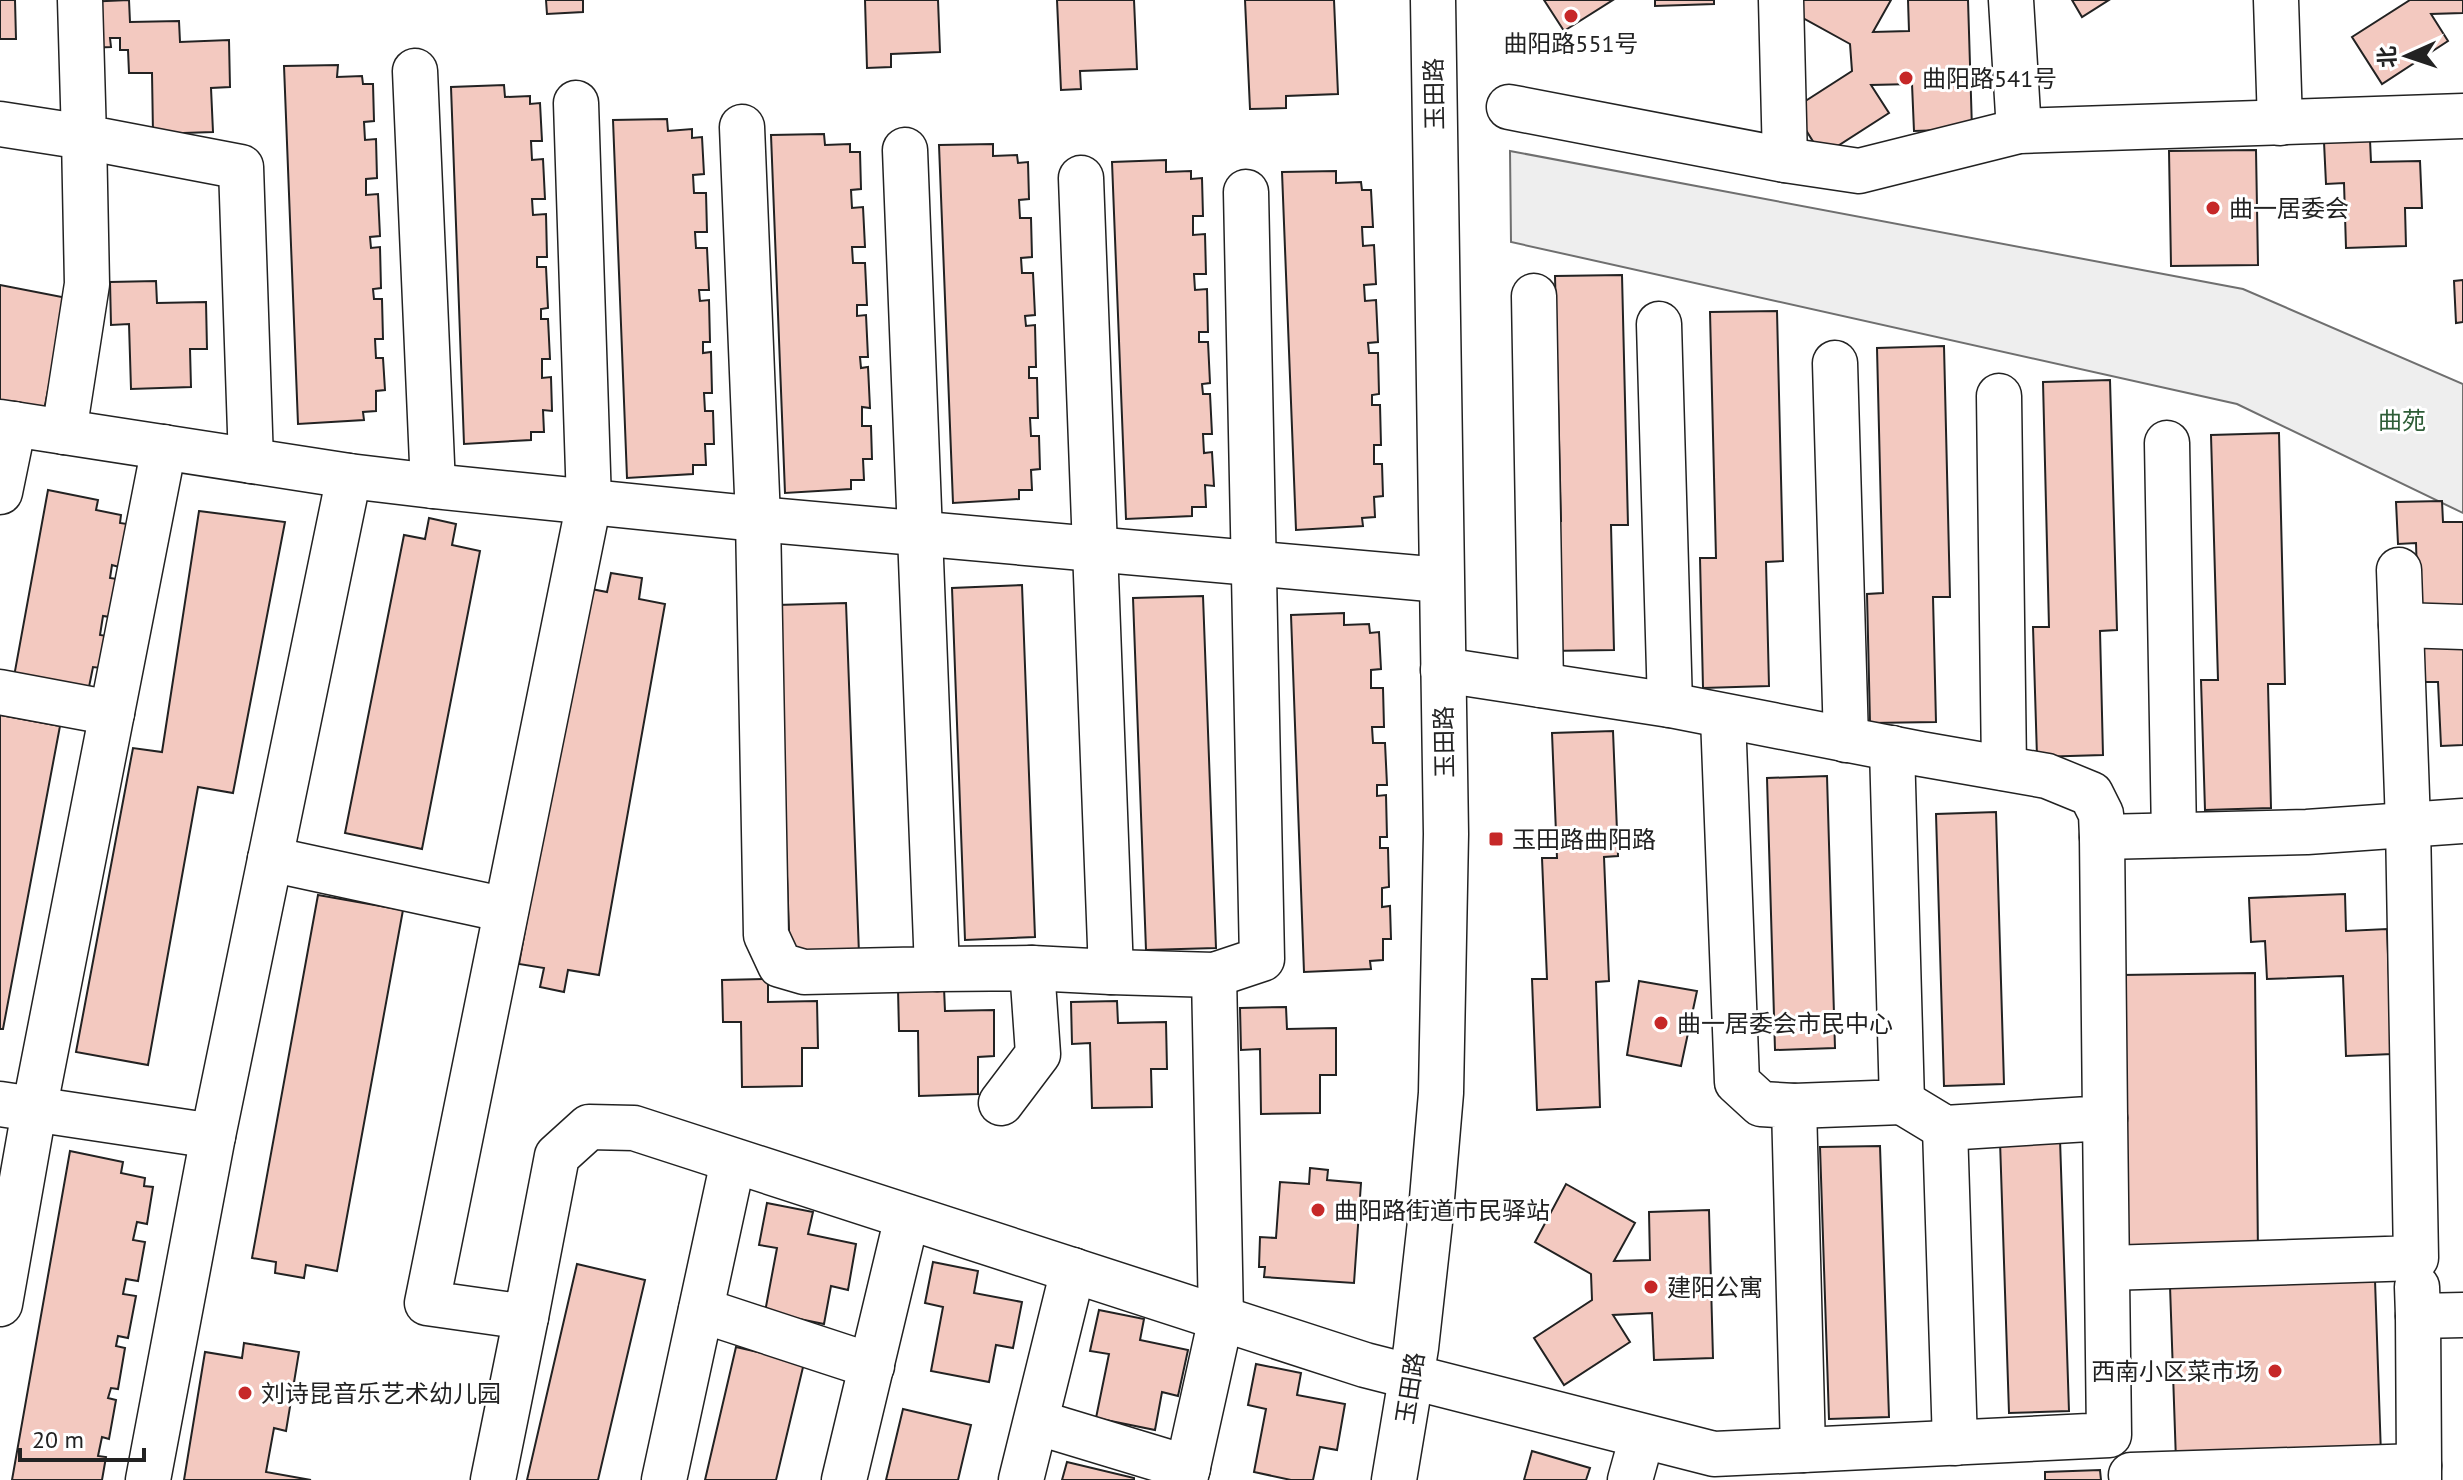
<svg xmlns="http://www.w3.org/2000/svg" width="2463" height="1480" viewBox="0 0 2463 1480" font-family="'PT Sans','Noto Sans SC',sans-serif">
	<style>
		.green { fill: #eee; stroke: #6f6f6f; stroke-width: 2 }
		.building { fill: #f3c9c0; stroke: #222; stroke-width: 2 }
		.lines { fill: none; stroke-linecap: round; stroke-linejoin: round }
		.minor-casing { stroke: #222; stroke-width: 47 }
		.minor { stroke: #fff; stroke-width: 44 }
		.poi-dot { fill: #c62828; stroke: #fff; stroke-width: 3 }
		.labels { text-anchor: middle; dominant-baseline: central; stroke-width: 6; stroke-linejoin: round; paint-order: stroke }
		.poi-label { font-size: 24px; fill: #222; stroke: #fff; text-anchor: start }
		.street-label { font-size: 24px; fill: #222; stroke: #fff }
		.park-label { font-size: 24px; fill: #2f5e38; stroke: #fff }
	</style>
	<rect width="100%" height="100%" fill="#fff"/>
	<!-- green -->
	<path class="green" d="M1510,151L2243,289L2463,384V513L2237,404L1511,242Z"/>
	<!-- building -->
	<g class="building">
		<path d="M0,0H15L16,39H0Z"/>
		<path d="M129,0L130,22L179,21L180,42L229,40L230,87L211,88L213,132L153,134L152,73H129L128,50H120V38H110L111,47L86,48L84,2Z"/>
		<path d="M546,0H583V12L547,14Z"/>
		<path d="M865,0H938L940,52L891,54V67L867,68Z"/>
		<path d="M1057,0H1134L1137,69L1080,71L1081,89L1061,90Z"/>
		<path d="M1245,0H1334L1338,94L1286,96V108L1250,109Z"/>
		<path d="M1544,0H1613L1564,31Z"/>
		<path d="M1655,0H1714V4L1655,6Z"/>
		<path d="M1801,0H1891L1873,32L1909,31L1908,0H1968L1972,129L1914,131L1912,84L1871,85L1889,113L1822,156L1793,109L1852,71L1850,44L1794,13Z"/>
		<path d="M2072,0H2109L2082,17Z"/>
		<path d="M2410,0H2463V13L2431,14L2448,41L2382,84L2352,37Z"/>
		<path d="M338,65L337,77L362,76L363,84H373L374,121L364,122L365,140L376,139L377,178L366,179V195L378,194L380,236L370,237L371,248L380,247L381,288L373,289L374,299H382L383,339H375L376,358H383L385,390L376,391V411L363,412L364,420L298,424L284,66Z"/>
		<path d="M504,85L505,97L530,96V104L540,103L542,141H531L532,160L543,159L545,199H532L533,215L546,214L547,257H537V267H546L548,308L541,309V319H548L550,359H542V378L551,377L552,411L543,410L544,432H531V440L464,444L451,87Z"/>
		<path d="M667,119L668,131L692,129V138L702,137L704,174L693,175L694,193H706L707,232H695L696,248H707L709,290H699L700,301L709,300L710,342H703V353L711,352L712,393H704L705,411H713L714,444H705L706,465H693V474L627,478L613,120Z"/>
		<path d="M824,134L825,145L850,144V152H860L861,189L851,190L852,208L863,207L865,247H852L853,263H865L867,305H857V316L866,315L868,357H860L861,368L868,367L870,408L862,407V426H871L872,459H863L864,480H851V489L785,493L771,135Z"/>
		<path d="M2370,140L2371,162L2420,161L2422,208H2405L2406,246L2346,248L2344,183L2326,184L2324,142Z"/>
		<path d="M993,144V156L1017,155L1018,163L1028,162L1029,199L1019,200L1020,218H1031L1032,257L1021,258L1022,273H1033L1035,315L1025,316L1026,326L1035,325L1036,367H1029V378H1037L1038,418H1030L1031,436H1039L1040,469L1031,470L1032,490H1019V499L953,503L939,145Z"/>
		<path d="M2256,150L2258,265L2171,266L2169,151Z"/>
		<path d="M1166,160V172L1191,171V179L1202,178L1203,216H1193V235L1205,234L1206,274H1194L1195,290L1207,289L1208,332H1199V342H1208L1210,383L1202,384L1203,394H1210L1212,434H1203L1204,453L1212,452L1214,486L1205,485L1206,507H1192V516L1126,519L1112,162Z"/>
		<path d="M1336,171V183L1361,182L1362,190H1371L1373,227H1362L1363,246L1374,245L1376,284L1364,285L1365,301L1376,300L1378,342L1368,343L1369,353H1378L1379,394L1372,395V405H1380L1381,445H1374V464H1382L1383,496L1374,497L1375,517L1362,518L1363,526L1296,530L1282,172Z"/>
		<path d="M1622,275L1628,525H1611L1614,650L1548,651L1545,522L1561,521L1555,276Z"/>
		<path d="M2463,280V322L2456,323L2454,281Z"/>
		<path d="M156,281L157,303L206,302L207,349H190L191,387L131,389L129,324L111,325L110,282Z"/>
		<path d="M0,285L67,298L44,410L0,402Z"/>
		<path d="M1777,311L1783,561L1766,562L1769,686L1703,688L1700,558H1716L1710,312Z"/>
		<path d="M1944,346L1950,597H1933L1936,722L1870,723L1867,594L1883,593L1877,348Z"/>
		<path d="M2110,380L2117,630L2100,631L2103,755L2037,757L2033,627H2049L2043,382Z"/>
		<path d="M2279,433L2285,684H2268L2271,808L2205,810L2201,680H2218L2211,435Z"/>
		<path d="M48,490L98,500L96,510L121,515L120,523L127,524L119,567L112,565L110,578L117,579L110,617L103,616L100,635L107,636L101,668L93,667L89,687L13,682Z"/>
		<path d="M2442,501L2443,522H2463V607L2418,608L2416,543L2398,544L2396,502Z"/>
		<path d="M199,511L285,522L233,793L198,787L148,1065L76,1052L133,748L162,752Z"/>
		<path d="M429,518L456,524L452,545L480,551L422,849L345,833L404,535L425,539Z"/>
		<path d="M611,573L642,578L639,599L665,604L599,975L568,970L564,992L540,987L544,968L519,964L586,588L607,592Z"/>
		<path d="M1022,585L1035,937L965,940L952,588Z"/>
		<path d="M1203,596L1216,948L1146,950L1133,598Z"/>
		<path d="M846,603L859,954L790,957L777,605Z"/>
		<path d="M1344,613V625L1369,624L1370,633L1379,632L1381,669L1371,670V688H1383L1384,727H1372L1373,743H1385L1387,785H1377V796L1386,795L1387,837H1380V848H1388L1389,887L1382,888V907L1390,906L1391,939H1383V960L1370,961L1371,969L1304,972L1291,615Z"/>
		<path d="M2463,639V745L2441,746L2438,682H2420L2419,640Z"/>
		<path d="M0,715L60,726L3,1029H0Z"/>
		<path d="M1613,731L1618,856L1604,857L1609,981L1596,982L1600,1107L1537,1110L1532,979H1547L1542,858H1557L1552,733Z"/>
		<path d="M1827,776L1835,1048L1775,1050L1767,778Z"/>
		<path d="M1996,812L2004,1084L1944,1086L1936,814Z"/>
		<path d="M2345,894L2346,931L2387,929L2392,1054L2346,1056L2343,976L2267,979L2265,941L2251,942L2249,898Z"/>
		<path d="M318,895L403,910L337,1271L306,1265L304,1278L275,1273L276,1262L252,1258Z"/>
		<path d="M2255,973L2258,1253L2124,1255L2121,975Z"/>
		<path d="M768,979V1002L817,1001L818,1048H802V1086L742,1087L741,1022H723L722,980Z"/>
		<path d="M1639,981L1697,991L1681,1066L1627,1055Z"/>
		<path d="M944,988L945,1011L994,1010V1056L978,1057V1094L919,1096L918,1031H899L898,989Z"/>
		<path d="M1117,1001L1118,1023L1166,1022L1167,1069H1151L1152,1107L1092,1108L1090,1043L1072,1044L1071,1002Z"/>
		<path d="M1286,1007L1287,1029L1336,1028V1075H1320V1113L1261,1114L1260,1049L1241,1050L1240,1008Z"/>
		<path d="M2060,1139L2069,1411L2009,1413L2000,1141Z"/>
		<path d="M1880,1146L1889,1417L1829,1419L1820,1147Z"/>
		<path d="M70,1151L123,1162L121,1173L145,1178L144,1186L153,1187L147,1224L137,1222L133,1240L145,1242L138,1281L126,1279L123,1294L136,1296L128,1338L118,1336L116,1346L125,1348L118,1389L111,1388L108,1398L116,1400L109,1439L102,1437L98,1456L106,1457L102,1480H12Z"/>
		<path d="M1310,1168L1328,1170L1327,1180L1361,1183L1354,1283L1264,1277L1265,1267H1259L1260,1237L1276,1238L1280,1182L1309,1184Z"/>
		<path d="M1566,1184L1635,1223L1614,1261L1650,1260L1649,1212L1709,1210L1713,1358L1654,1360L1652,1313L1613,1315L1630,1342L1564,1385L1534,1338L1592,1300L1591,1274L1535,1242Z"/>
		<path d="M767,1203L813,1212L808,1234L856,1244L848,1290L831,1286L824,1324L765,1312L777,1248L759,1245Z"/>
		<path d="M933,1262L978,1271L974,1293L1022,1302L1013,1348L996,1345L989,1382L931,1371L943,1307L925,1303Z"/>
		<path d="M577,1264L645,1280L598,1480H527Z"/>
		<path d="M2375,1280L2381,1455L2176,1461L2170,1286Z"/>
		<path d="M1099,1310L1144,1319L1140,1340L1188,1350L1178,1396L1162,1392L1155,1430L1096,1418L1109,1354L1090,1351Z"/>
		<path d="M244,1343L299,1352L286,1431L274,1428L266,1472L311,1480H184L205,1352L242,1358Z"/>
		<path d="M736,1347L804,1363L776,1480H705Z"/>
		<path d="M1256,1364L1301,1373L1297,1395L1345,1404L1337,1450L1320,1447L1313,1480H1291L1254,1472L1266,1409L1248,1405Z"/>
		<path d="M903,1409L971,1425L958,1480H886Z"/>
		<path d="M1532,1451L1590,1468L1586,1480H1524Z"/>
		<path d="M1067,1462L1134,1478V1480H1062Z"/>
		<path d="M2100,1470L2101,1480H2045V1472Z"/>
	</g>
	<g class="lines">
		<defs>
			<g id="minor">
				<path d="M80,0L84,137L241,167L251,461"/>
				<path d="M1781,0L1785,160"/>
				<path d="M2011,0L2019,131"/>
				<path d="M2276,0L2280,123"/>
				<path d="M415,71L433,486"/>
				<path d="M576,103L589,502L427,1303L526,1317L557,1156L589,1127L634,1128L1365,1365L1714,1454L1803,1450L1794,1106L1761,1104L1737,1082L1723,717"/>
				<path d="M1509,107L1785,160L1859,171L2019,131L2463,116"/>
				<path d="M0,124L84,137L87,284L64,432"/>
				<path d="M742,127L758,519L766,935L780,965L804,972L937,969L905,150"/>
				<path d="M1534,296L1541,685"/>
				<path d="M1659,324L1670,705"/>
				<path d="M1835,363L1846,740"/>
				<path d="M1999,396L2004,768"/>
				<path d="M0,422L349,476L433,486L758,519L1441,580"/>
				<path d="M2167,443L2174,835"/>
				<path d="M0,492L14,424"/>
				<path d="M2401,625L2463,627"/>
				<path d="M1443,670L1670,705L1921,754L2047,776L2091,794L2101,814L2102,837L2307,832L2463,821"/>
				<path d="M0,692L112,713"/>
				<path d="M270,859L506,910"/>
				<path d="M1032,968L1111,972L1081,178"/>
				<path d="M937,969L1032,968L1038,1054L1001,1103"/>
				<path d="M1111,972L1214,975L1262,959L1246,192"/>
				<path d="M1902,1102L1945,1128L2105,1118L2102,837"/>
				<path d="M0,1104L213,1136L349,476"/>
				<path d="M1794,1106L1902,1102L1892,748"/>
				<path d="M1945,1128L1955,1443"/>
				<path d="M2108,1268L2416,1258L2408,824L2399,570"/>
				<path d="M2417,1287L2418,1316L2463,1315"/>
				<path d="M0,1304L34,1111L164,447"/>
				<path d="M701,1310L872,1366"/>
				<path d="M2418,1316L2419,1466"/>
				<path d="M1036,1422L1188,1468"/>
				<path d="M1803,1450L2109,1435L2105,1118"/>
				<path d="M2131,1475L2419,1466V1480"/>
				<path d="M148,1480L213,1136"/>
				<path d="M493,1480L526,1317"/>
				<path d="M664,1480L733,1161"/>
				<path d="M844,1480L907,1217"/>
				<path d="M1021,1480L1073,1270"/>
				<path d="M1185,1480L1221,1318L1214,975"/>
				<path d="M1394,1480L1416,1348L1430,1222L1441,1093L1446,834L1433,0"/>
				<path d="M1630,1480L1642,1437"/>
			</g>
		</defs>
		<!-- minor casing -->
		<use href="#minor" class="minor-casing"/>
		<!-- minor -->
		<use href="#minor" class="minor"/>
	</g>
	<!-- markers -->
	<g class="poi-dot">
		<circle cx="1571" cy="16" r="8"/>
		<circle cx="1906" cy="78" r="8"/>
		<circle cx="2213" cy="208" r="8"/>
		<rect x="1488" y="831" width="16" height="16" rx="4"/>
		<circle cx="1661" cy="1023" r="8"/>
		<circle cx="1318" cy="1210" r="8"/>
		<circle cx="1651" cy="1287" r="8"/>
		<circle cx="2275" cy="1371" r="8"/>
		<circle cx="245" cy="1393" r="8"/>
	</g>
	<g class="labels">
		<!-- poi labels -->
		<g class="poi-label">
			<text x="1571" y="43" text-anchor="middle">曲阳路551号</text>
			<text x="1922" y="78">曲阳路541号</text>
			<text x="2229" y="208">曲一居委会</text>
			<text x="1512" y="839">玉田路曲阳路</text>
			<text x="1677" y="1023">曲一居委会市民中心</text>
			<text x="1334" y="1210">曲阳路街道市民驿站</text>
			<text x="1667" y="1287">建阳公寓</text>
			<text x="2259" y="1371" text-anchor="end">西南小区菜市场</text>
			<text x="261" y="1393">刘诗昆音乐艺术幼儿园</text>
		</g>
		<!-- street labels -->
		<g class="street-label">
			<text transform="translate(1434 94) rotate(-91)">玉田路</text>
			<text transform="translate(1444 742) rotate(-91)">玉田路</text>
			<text transform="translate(1410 1388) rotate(-81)">玉田路</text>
		</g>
		<!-- park labels -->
		<g class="park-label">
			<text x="2402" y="420">曲苑</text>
		</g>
	</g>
	<!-- north arrow -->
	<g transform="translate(2407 56) rotate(267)" stroke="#ffffff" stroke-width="6" paint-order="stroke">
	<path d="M0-6L14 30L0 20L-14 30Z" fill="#222222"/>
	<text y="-12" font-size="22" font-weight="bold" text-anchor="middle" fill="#222222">北</text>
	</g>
	<!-- scale -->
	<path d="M20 1448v12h124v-12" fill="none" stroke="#222222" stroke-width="4"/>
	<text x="32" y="1448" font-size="24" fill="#222222" stroke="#ffffff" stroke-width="6" paint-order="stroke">20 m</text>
</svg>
